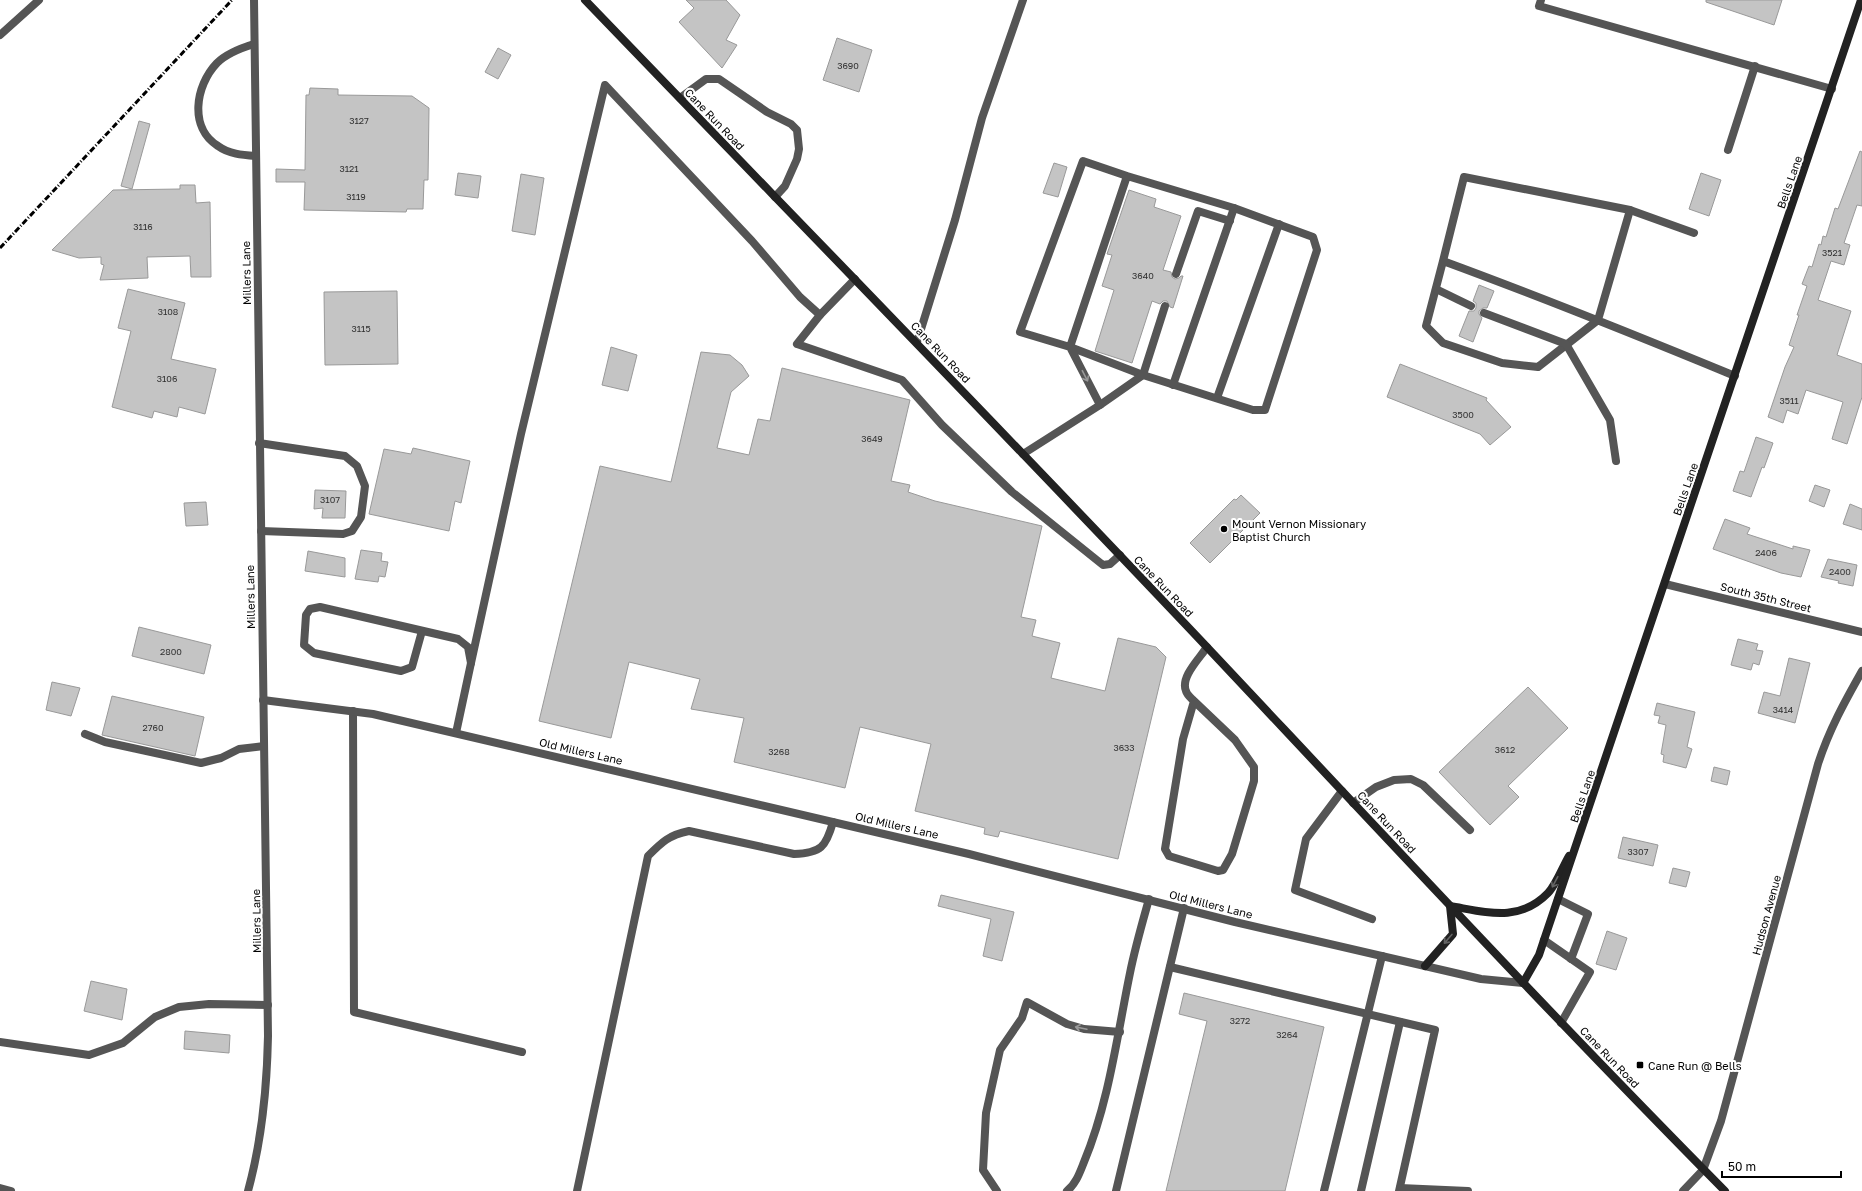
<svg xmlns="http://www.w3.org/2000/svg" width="1862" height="1191" viewBox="0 0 1862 1191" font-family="'Golos Text',sans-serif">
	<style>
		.building { fill: #c4c4c4; stroke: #999 }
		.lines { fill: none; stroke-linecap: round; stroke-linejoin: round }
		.service { stroke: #555; stroke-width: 8 }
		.minor { stroke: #555; stroke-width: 8 }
		.secondary { stroke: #222; stroke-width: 8 }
		.rail { stroke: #000; stroke-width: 3; stroke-dasharray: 6 2 1 2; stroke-linecap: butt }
		.oneway { stroke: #999 }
		.oneway2 { stroke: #646464 }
		.poi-dot { fill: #000; stroke: #fff; stroke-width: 1.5 }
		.labels { text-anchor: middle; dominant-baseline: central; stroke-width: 4; stroke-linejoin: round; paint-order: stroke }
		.number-label { font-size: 9px; fill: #313131 }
		.street-label { font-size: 11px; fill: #000; stroke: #fff }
		.poi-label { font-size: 11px; fill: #000; stroke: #fff; text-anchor: start }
	</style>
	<rect width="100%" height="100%" fill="#fff"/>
	<!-- building -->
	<g class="building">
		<path d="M686,0H726L740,15L726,40L737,45L722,68L679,22L694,8Z"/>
		<path d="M1706,0H1782L1774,25L1706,2Z"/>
		<path d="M837,38L872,50L859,92L823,80Z"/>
		<path d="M498,48L511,55L498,79L485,72Z"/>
		<path d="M310,88L338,89V95L412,96L429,108L428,180H424L423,209H407L406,212L304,210L305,182H276V169L305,170L306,95H309Z"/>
		<path d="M139,121L150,124L132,189L121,186Z"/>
		<path d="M1860,151L1862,152V206L1857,205L1844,243L1850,245L1844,265L1831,261L1818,300L1851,311L1837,355L1862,364V397L1847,444L1832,439L1843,402L1806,390L1798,414L1787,410L1783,423L1768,417L1785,367L1794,347L1789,345L1799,315H1797L1807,286L1802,284L1809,266L1812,267L1819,244L1821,245L1823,236L1826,237L1835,208L1838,209Z"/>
		<path d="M1054,163L1067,167L1058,197L1043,193Z"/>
		<path d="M458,173L481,176L478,198L455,195Z"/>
		<path d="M1701,173L1721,180L1709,216L1689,209Z"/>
		<path d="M521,174L544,178L535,235L512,231Z"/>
		<path d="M180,185H195L196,203L210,202L211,277H191L190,256L147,257L148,278L100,280L104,265L101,264V257L79,258L52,250L113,190L180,189Z"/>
		<path d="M1129,190L1156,199L1154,207L1181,216L1163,270L1171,272L1172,277L1175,279L1179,278L1181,276H1183L1173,308L1170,307L1167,301H1163L1160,304L1152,301L1132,363L1095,351L1114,290L1102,286L1112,255L1107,254Z"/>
		<path d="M1479,285L1494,291L1487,308H1483L1479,311V314L1482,318L1473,342L1459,336L1469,311H1474L1476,308V303L1473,301Z"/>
		<path d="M128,289L185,303L171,359L216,369L205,414L179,407L177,417L154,411L152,418L112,407L131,331L118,328Z"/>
		<path d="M397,291L398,364L325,365L324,292Z"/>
		<path d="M611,347L637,355L628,391L602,385Z"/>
		<path d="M701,352L730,355L742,365L749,376L731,392L717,448L749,455L758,419L770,421L782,368L910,400L891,481L910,485L908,492L935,501L1042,526L1021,617L1036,620L1032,636L1060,643L1051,678L1105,691L1118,638L1156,647L1166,657L1118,859L1000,831L998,837L984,834L985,828L915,811L931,744L860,727L845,788L734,762L744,718L691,709L700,679L629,662L611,738L539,721L600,466L671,482Z"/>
		<path d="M1400,364L1487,398L1486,400L1511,427L1490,445L1480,434L1387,397Z"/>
		<path d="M1756,437L1773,443L1764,468L1762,467L1751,497L1733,491L1740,471L1744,472Z"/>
		<path d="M413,448L470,461L461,503L455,501L449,531L369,514L384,449L411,454Z"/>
		<path d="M1815,485L1830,490L1824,507L1809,501Z"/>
		<path d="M315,490L346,491L345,518H322L323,508L314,509Z"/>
		<path d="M1241,495L1260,513L1210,563L1190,543L1234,499L1236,500Z"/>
		<path d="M206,502L208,525L186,526L184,503Z"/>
		<path d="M1850,504L1862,509V530L1843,524Z"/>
		<path d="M1725,519L1750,528L1747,534L1793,549V546L1810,550L1801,577L1781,573L1713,549Z"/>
		<path d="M361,550L382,553L381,561L388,562L385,577L379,576L378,582L355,579Z"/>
		<path d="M308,551L345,558V577L305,571Z"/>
		<path d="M1828,559L1857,565L1853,586L1838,583L1839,581L1821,577Z"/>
		<path d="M139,627L211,645L204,674L132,656Z"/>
		<path d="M1738,639L1758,644L1756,650L1763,651L1759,665L1753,663L1751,670L1731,665Z"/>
		<path d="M1789,658L1810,663L1795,723L1758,713L1764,692L1780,696Z"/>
		<path d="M52,682L80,688L71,716L46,710Z"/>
		<path d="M1528,687L1568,728L1508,786L1519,797L1490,825L1439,772Z"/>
		<path d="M112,696L204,717L195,756L102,735Z"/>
		<path d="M1657,703L1695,712L1687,747L1692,749L1686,768L1663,762L1664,755L1661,754L1666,725L1658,723L1660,716L1654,715Z"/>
		<path d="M1714,767L1730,771L1727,785L1711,781Z"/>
		<path d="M1623,837L1658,845L1653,866L1618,858Z"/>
		<path d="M1673,868L1690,872L1686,887L1669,883Z"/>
		<path d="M941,895L1014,912L1002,961L983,956L991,919L938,906Z"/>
		<path d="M1607,931L1627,938L1616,970L1596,964Z"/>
		<path d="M91,981L127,989L122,1020L84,1011Z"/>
		<path d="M1184,993L1324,1027L1285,1191H1166L1207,1021L1179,1014Z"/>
		<path d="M185,1031L230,1035L229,1053L184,1049Z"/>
	</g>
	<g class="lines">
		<!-- service -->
		<g class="service">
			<path d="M1541,0L1539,6L1832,89"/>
			<path d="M0,35L39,0"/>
			<path d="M254,44C241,48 227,53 217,63C195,86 189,128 218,146C229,154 242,155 256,156"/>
			<path d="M680,98L706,79H719L767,112L791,124L797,130L799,149L797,159L785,186L775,197"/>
			<path d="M1728,150L1755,66"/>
			<path d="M1630,210L1694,233"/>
			<path d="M1443,261L1426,326L1443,343L1502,363L1538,367L1598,320L1630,210L1464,177L1443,261C1541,297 1638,336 1735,376"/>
			<path d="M1176,274L1198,211L1230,221"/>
			<path d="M855,279L820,315L797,344L902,380L942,425L1012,492L1103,565L1110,564L1120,555"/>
			<path d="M1436,289L1471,306"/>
			<path d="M1484,313L1566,344L1610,420L1616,461"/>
			<path d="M1173,385L1234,208"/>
			<path d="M1217,398L1279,224"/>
			<path d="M1100,405L1070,347L1127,176L1234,208L1313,237L1317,250L1265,410H1253L1143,375L1070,347L1020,332L1083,161L1127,176"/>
			<path d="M259,443L345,456L357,466L365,486L361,517L352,531L343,534L261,531"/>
			<path d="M1023,454L1100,405L1143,375L1165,306"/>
			<path d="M422,631L412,667L401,671L314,653L304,645L306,615L310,609L320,607L458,639L468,647L471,663L456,733"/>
			<path d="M471,663L521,434L605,85L752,241L800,297L820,315"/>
			<path d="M1194,701L1235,740L1254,767V781L1232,854L1223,870L1218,871L1169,856L1165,849L1183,739L1194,701C1191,698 1187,695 1186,691C1180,677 1200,658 1207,647"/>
			<path d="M353,711L354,1012L522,1052"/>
			<path d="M85,734L105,742L201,763L221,758L239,749L264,746"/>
			<path d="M1342,791L1306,839L1295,890L1372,919"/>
			<path d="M1353,803L1376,787L1394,780L1411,779L1423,785L1470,830"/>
			<path d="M1558,899L1588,914L1571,959"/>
			<path d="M1544,940L1590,972L1561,1023"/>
			<path d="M1170,967L1435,1030L1399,1191"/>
			<path d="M0,1042L89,1055L123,1043L155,1017L179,1007L209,1004L268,1005"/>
			<path d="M0,1188L11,1191"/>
			<path d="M1400,1188L1468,1191"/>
			<path d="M577,1191L648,856C662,842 669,835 689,831L794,854C821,853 826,847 833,822"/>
			<path d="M997,1191L983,1170L986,1113L1000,1050L1022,1018L1027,1002L1067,1024L1084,1029L1120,1032"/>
			<path d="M1067,1191C1076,1184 1080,1172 1084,1162C1109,1102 1117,1036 1130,973C1135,948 1142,924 1149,899"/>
			<path d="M1116,1191L1184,908"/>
			<path d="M1324,1191L1382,956"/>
			<path d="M1361,1191L1400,1022"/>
		</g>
		<!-- minor -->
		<g class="minor">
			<path d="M917,342L955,220L982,118L1023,0"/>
			<path d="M1665,584L1862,632"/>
			<path d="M263,700L373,714L969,854L1235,922L1481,979L1523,983"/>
			<path d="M248,1191C262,1140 267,1089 268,1036L254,0"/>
			<path d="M1683,1191L1703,1170L1721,1121L1818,764C1829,730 1845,701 1862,671"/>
		</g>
		<!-- secondary -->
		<g class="secondary">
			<path d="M585,0C792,215 1000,428 1205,645C1377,828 1548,1012 1725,1191"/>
			<path d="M1425,966L1453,934L1450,906C1486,912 1519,923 1548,893C1556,885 1563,866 1569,856"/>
			<path d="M1523,983L1539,955L1544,940L1861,0"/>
		</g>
		<!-- rail -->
		<path class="rail" d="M0,248L232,0"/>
	</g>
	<!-- one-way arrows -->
	<defs><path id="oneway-shaft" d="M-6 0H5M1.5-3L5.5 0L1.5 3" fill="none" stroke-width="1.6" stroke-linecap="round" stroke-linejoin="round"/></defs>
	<g class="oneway">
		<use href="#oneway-shaft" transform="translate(1085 376) rotate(63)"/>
		<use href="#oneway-shaft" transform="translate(1081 1028) rotate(-168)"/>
	</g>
	<g class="oneway2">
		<use href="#oneway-shaft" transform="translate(1555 882) rotate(118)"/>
		<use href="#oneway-shaft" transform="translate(1448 939) rotate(131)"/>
	</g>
	<!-- markers -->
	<g class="poi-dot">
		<circle cx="1224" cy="529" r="4"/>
		<rect x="1636" y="1061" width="8" height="8" rx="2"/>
	</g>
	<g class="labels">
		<!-- number labels -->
		<g class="number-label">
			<text x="848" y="65">3690</text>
			<text x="359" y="120">3127</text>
			<text x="349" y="168">3121</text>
			<text x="356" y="196">3119</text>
			<text x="143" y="226">3116</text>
			<text x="1832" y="252">3521</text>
			<text x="1143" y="275">3640</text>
			<text x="168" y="311">3108</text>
			<text x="361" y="328">3115</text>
			<text x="167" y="378">3106</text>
			<text x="1789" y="400">3511</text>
			<text x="1463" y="414">3500</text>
			<text x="872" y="438">3649</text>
			<text x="330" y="499">3107</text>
			<text x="1766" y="552">2406</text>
			<text x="1840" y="571">2400</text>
			<text x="171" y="651">2800</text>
			<text x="1783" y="709">3414</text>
			<text x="153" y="727">2760</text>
			<text x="1124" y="747">3633</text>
			<text x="1505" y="749">3612</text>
			<text x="779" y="751">3268</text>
			<text x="1638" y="851">3307</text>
			<text x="1240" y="1020">3272</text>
			<text x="1287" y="1034">3264</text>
		</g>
		<!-- street labels -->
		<g class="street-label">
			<text transform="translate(715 119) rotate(46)">Cane Run Road</text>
			<text transform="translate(1789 182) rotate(-71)">Bells Lane</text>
			<text transform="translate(246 273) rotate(-91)">Millers Lane</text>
			<text transform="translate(941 352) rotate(46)">Cane Run Road</text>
			<text transform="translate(1685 489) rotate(-71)">Bells Lane</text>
			<text transform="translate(1164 586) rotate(46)">Cane Run Road</text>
			<text transform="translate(250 597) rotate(-91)">Millers Lane</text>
			<text transform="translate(1766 597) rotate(14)">South 35th Street</text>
			<text transform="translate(581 751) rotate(13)">Old Millers Lane</text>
			<text transform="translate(1582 796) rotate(-71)">Bells Lane</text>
			<text transform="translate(1387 822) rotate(47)">Cane Run Road</text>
			<text transform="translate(897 825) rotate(13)">Old Millers Lane</text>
			<text transform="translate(1211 904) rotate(14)">Old Millers Lane</text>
			<text transform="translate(1766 915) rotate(-75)">Hudson Avenue</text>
			<text transform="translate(256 921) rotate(-91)">Millers Lane</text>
			<text transform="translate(1610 1057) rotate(46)">Cane Run Road</text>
		</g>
		<!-- poi labels -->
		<g class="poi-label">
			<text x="1232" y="523">Mount Vernon Missionary<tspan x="1232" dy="13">Baptist Church</tspan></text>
			<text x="1648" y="1065">Cane Run @ Bells</text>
		</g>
	</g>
	<!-- scale -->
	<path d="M1722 1171v6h119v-6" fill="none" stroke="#000000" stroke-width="2"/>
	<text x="1728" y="1171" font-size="12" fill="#000000" stroke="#ffffff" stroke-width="3" paint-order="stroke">50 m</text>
</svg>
